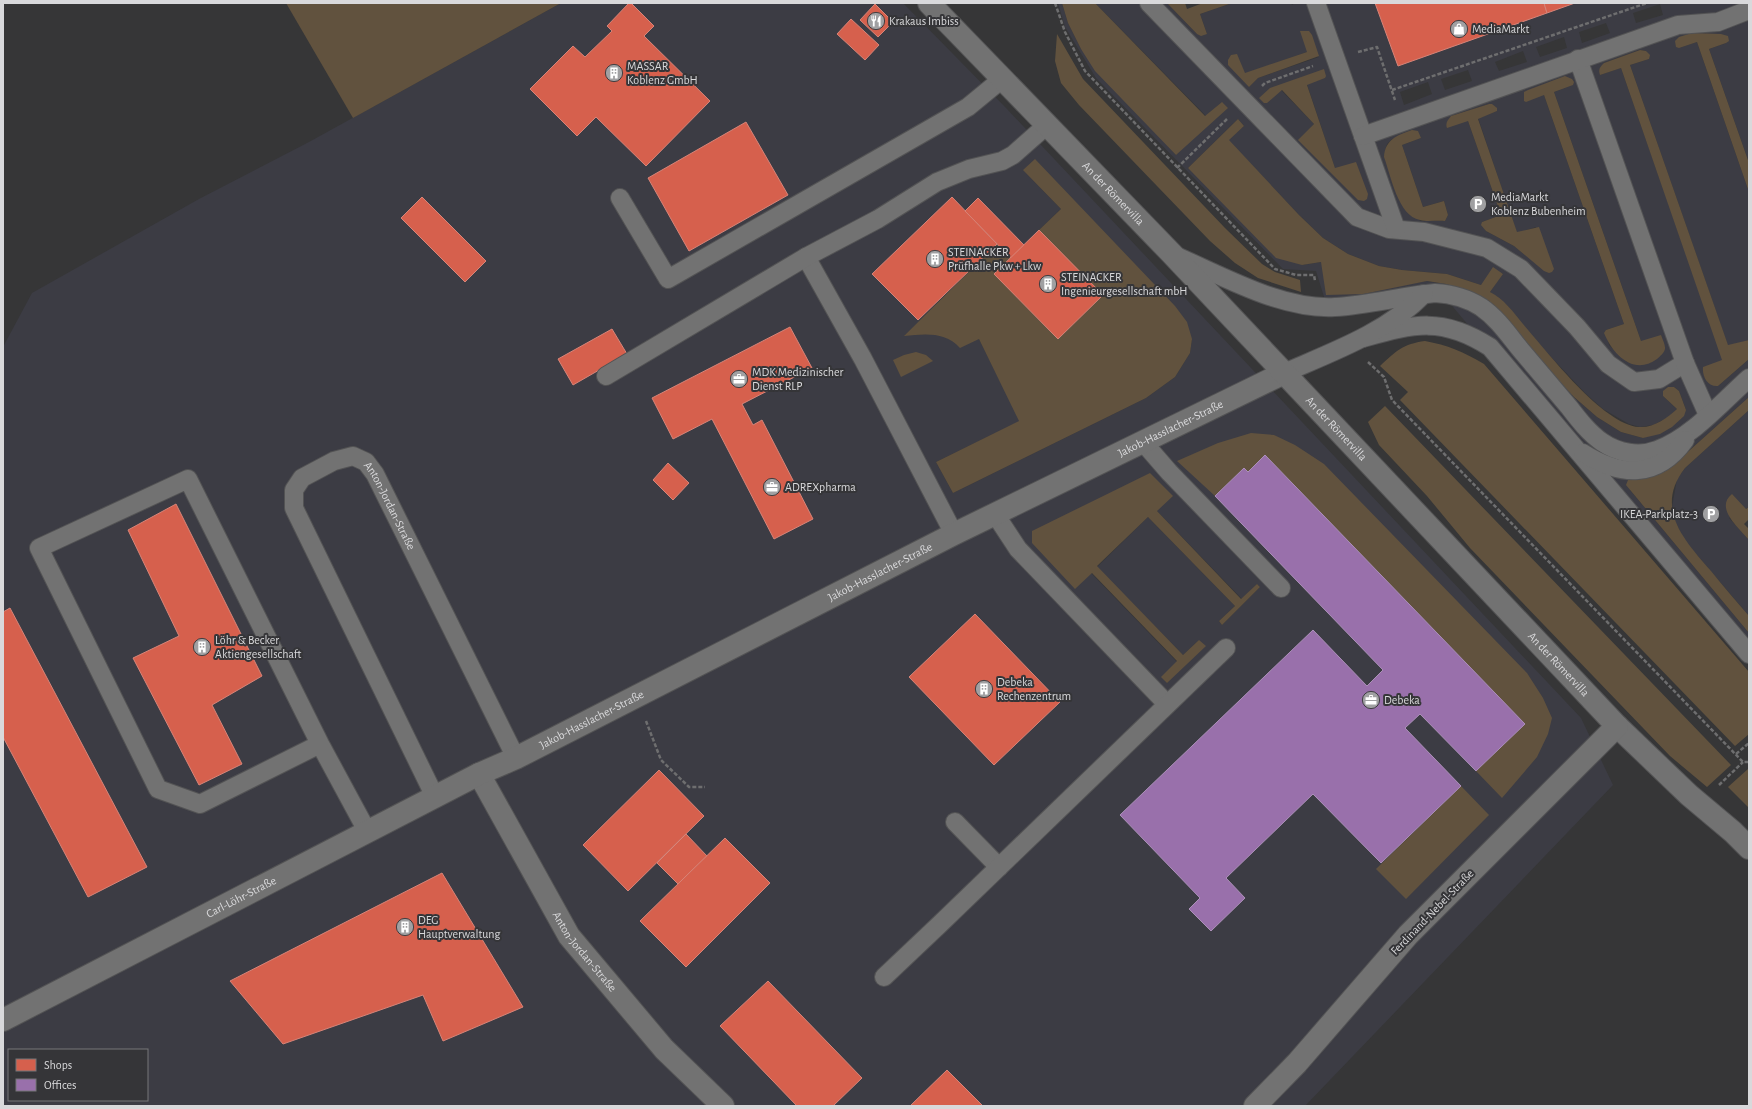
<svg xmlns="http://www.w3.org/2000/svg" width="1752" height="1109" viewBox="0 0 1752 1109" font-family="'Alegreya Sans',sans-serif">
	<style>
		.built { fill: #3c3c44; fill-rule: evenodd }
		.green { fill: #61523e }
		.shops { fill: #d6604d; stroke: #d78478 }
		.offices { fill: #9970ab; stroke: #ac90b9 }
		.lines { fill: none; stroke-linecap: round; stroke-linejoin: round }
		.service-casing { stroke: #535354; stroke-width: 20 }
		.minor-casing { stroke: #535354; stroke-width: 24 }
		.tertiary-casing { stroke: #535354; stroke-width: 24 }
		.path { stroke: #6e6e6f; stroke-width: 2.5; stroke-dasharray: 4 2; stroke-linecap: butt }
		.service { stroke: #727272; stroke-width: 18 }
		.minor { stroke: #727272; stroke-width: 22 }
		.tertiary { stroke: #727272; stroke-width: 22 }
		.labels { text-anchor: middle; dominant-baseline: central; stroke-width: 4; stroke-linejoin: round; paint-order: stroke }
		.poi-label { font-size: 12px; fill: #d9d9db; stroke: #353538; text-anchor: start }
		.street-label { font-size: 12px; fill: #d9d9db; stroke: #353538 }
	</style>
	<rect width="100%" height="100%" fill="#363637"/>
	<!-- built -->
	<g class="built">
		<path d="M561,3H903L1007,109L1581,718L1613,785L1305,1106H3V347L32,293L199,199L309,142ZM1023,170L1192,339L1190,353L1175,377L1146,398L953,493L936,462L1020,421L979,339L955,342L944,336L930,334L905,335L994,274L1058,339L1103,295L1039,230L1061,209ZM1274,435L1548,734L1476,771L1525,724L1265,455L1248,472L1244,468ZM1150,473L1157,511L1242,599L1257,584L1260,587L1222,625L1219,621L1235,606L1148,517L1097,567L1183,655L1199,640L1167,683L1162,677L1177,662L1091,573L1075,588ZM9,1050H147V1100H9Z"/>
		<path d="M1058,3H1062L1068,23L1081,49L1176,155L1222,102L1206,116L1095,3H1167L1197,34H1207L1200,14L1232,3H1291L1292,5L1295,3H1749V163L1709,49L1726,43L1721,34L1712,35L1679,48L1697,42L1749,192V340L1728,346L1630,65L1649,59L1646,51L1640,50L1604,63L1600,75L1621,68L1723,360L1718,386L1749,359V397L1671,467L1662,473L1640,480H1628L1630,490L1749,633V660L1438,289L1325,300L1316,271L1283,269L1096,78L1065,27ZM1660,4L1663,15L1636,23L1633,13ZM1606,23L1610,33L1582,43L1579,32ZM1564,37L1567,48L1540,57L1536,47ZM1523,51L1527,62L1499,71L1495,62ZM1307,52L1319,57L1258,78L1249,87L1237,54L1244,74ZM1468,70L1472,81L1445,90L1441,79ZM1325,78L1307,84L1335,168L1299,140L1314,124L1281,90ZM1428,82L1432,94L1404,105L1400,92ZM1573,85L1554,92L1641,341L1627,362L1609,345L1606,330L1624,324L1544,95ZM1489,104L1497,111L1478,118L1517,233L1536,227L1528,257L1514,246L1486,231L1482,222L1501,215L1468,121L1448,120L1452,116ZM1238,119L1244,126L1228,140L1299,215L1323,238L1348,254L1379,266L1402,270L1447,274L1481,285L1503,273L1490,292L1585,393L1603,409L1629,424L1640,427L1653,425L1669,417L1677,409L1663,396L1668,387H1674L1679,391L1686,410L1643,438L1621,432L1597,417L1574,397L1544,365L1466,290L1446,284L1427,281L1396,286L1321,262L1302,265L1188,168ZM1421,138L1402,145L1423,207L1444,201L1448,215L1445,221H1420L1385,150L1387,144L1392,139Z"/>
		<path d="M1749,410V507L1729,518L1749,540V616L1685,541L1675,521L1672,507L1677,479L1685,468Z"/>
	</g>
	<!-- green -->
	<g class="green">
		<path d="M286,3H561L353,118Z"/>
		<path d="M1062,3H1095L1205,116L1222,102L1228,108L1176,155L1095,71L1081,49L1068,23Z"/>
		<path d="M1167,3H1185L1187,9L1203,3H1232L1200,14L1207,34L1201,36L1197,34Z"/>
		<path d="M1300,31H1309L1312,35L1319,56L1258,78L1249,87L1228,65V60L1231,55L1237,54L1245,73L1307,52Z"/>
		<path d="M1692,33L1721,34L1728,36L1729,41L1726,43L1709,49L1749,163V192L1697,42L1679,48L1676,47L1675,41L1679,37Z"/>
		<path d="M1057,34L1083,79L1225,228L1262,264L1275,272L1300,280L1301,292L1258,278L1235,263L1210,241L1079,105L1061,83L1055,61Z"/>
		<path d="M1640,50L1646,51L1650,55L1649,59L1630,65L1728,345L1749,340V359L1718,386C1708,387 1702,377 1703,367L1722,360L1621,68L1600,75C1598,69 1600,67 1604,63Z"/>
		<path d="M1324,69L1326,76L1325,78L1307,85L1335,168L1356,162L1368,194L1367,199L1364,201L1358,200L1298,140L1314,124L1282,90L1267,103H1264L1259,98L1270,88Z"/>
		<path d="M1565,76L1572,79L1574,82L1573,85L1554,92L1641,341L1661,335C1666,348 1668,350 1657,359C1634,376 1613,355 1604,333L1606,330L1624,324L1544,95L1526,102L1524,101V92L1528,90Z"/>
		<path d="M1489,104H1492L1497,108V111L1478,119L1517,232L1539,227L1554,269L1552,272L1549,273L1544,271L1514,246L1486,231L1481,225L1482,222L1501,215L1468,121L1447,128C1445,123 1448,120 1451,116Z"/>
		<path d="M1238,119L1244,126L1229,140L1299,215L1323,238L1348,254L1379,266L1402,270L1447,274L1481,285L1493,267L1503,274L1490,292C1503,298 1514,313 1523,324C1547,351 1602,424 1639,427C1654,428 1667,418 1677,409L1663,396V391L1668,387H1674L1679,391L1686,410L1684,416L1672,427L1660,434L1643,438L1621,432L1597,417L1574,397L1544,365L1466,290L1446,284L1427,281L1363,294L1326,295L1321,262L1302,265L1276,258L1188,168Z"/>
		<path d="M1412,130L1418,131L1421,138L1402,145L1423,207L1444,201L1448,215L1445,221C1437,220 1427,222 1420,220C1398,216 1391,176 1384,157C1385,140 1397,135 1412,130Z"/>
		<path d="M1035,159L1175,306L1187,322L1192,339L1190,353L1175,377L1146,398L953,493L936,462L1019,421L979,339L960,348C945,331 924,334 904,336L997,244L1011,258L994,274L1058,339L1102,296L1039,230L1061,209L1023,170Z"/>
		<path d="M1425,341C1447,345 1464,352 1484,364L1749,672V734L1735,746L1400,400L1408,392L1380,366C1396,351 1403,344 1425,341Z"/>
		<path d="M916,352L926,355L933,361L901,377L893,360L904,355Z"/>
		<path d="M1749,397V410L1685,468C1654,508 1684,540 1711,571C1723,586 1736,601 1749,616V633L1626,485L1628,480C1644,480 1658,476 1671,467Z"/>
		<path d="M1385,406L1731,765L1707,787L1670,756L1470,548L1427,496L1379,445L1368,422Z"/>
		<path d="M1251,433L1274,435L1295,445L1324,464L1527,673L1543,698L1552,718L1548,734L1537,757L1502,798L1476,771L1525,724L1265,455L1248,472L1244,468L1215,496L1177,461L1218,443Z"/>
		<path d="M1150,473L1173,496L1157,511L1241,599L1257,584L1260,587L1222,625L1219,621L1235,606L1148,517L1097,566L1183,655L1199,640L1206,646L1167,683L1161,677L1177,661L1092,573L1075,589L1032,543V531Z"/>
		<path d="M1732,494L1746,509L1749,507V519L1744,524L1749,529V540C1740,529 1714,508 1732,494Z"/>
		<path d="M1748,769L1749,770V808L1728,787Z"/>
		<path d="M1461,786L1489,815L1406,899L1376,869Z"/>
	</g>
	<!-- shops -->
	<g class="shops">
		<path d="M629,3H631L654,26L644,36L710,101L646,166L596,117L577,136L530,89L573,46L585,57L612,31L607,26Z"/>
		<path d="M1375,3H1544L1547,13L1398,66Z"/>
		<path d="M1544,3H1575L1547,13Z"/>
		<path d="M875,4L893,22L878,37L860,20Z"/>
		<path d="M851,19L879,45L865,60L837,34Z"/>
		<path d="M746,122L788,195L689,251L648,178Z"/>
		<path d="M422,197L486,261L465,282L401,218Z"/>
		<path d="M952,197L997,244L918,320L872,274Z"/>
		<path d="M978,198L1024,245L1011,258L965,211Z"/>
		<path d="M1039,230L1103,295L1058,339L994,274Z"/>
		<path d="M790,327L812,368L742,404L753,425L762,420L813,519L774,539L712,419L673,439L652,398Z"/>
		<path d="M612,329L627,354L573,385L558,359Z"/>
		<path d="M668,463L689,483L673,500L653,480Z"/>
		<path d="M176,504L262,676L212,705L242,764L199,785L133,658L179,636L128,530Z"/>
		<path d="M10,608L147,867L88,897L3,737V612Z"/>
		<path d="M975,614L1060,702L994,765L909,677Z"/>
		<path d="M659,770L704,816L628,891L583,845Z"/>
		<path d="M686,834L707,856L678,884L657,863Z"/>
		<path d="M725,838L770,883L686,967L640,921Z"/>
		<path d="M442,873L523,1007L443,1041L423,995L283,1044L230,981Z"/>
		<path d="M768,981L862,1078L833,1106H797L720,1026Z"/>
		<path d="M947,1070L983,1106H910Z"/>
	</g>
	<!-- offices -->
	<path class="offices" d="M1265,455L1525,724L1476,771L1420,714L1405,728L1461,786L1381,863L1313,794L1226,878L1245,898L1211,931L1189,909L1200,898L1120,815L1313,630L1367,686L1383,670L1215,496L1244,468L1248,472Z"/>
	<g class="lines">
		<defs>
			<g id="service">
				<path d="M1149,3L1357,217L1389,229L1424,232L1487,248L1521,269L1577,327L1608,364L1634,382L1659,379L1685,363"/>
				<path d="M1316,3L1396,229"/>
				<path d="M1578,59L1685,363L1708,415"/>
				<path d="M1363,136L1678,25L1718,22L1749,10"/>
				<path d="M620,198L668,279L968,107L1002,79"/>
				<path d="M1176,256C1225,277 1282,310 1335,307C1369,305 1402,296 1435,293C1452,294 1467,298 1481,307C1497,318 1508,334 1520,349C1536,368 1553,388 1569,407C1579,420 1589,433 1602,442C1618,453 1639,457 1657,450C1691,438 1722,402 1749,378"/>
				<path d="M806,257L863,359L954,534"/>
				<path d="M1363,338C1414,324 1442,316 1490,347L1749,654"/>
				<path d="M1284,373C1332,352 1386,333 1424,294"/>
				<path d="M606,376L806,257L878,219L937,182L969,169L1002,161L1013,155L1047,125"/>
				<path d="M1143,442L1169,472L1281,588"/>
				<path d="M1583,453C1621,477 1657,479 1685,440"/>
				<path d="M995,514L1018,549L1167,704"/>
				<path d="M320,744L200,804L158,789L39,548L188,479L320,744L367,831"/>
				<path id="s1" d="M435,797L294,508V490L302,478L334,461L353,456L366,462L375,474L516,758"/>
				<path d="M955,822L999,867"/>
				<path d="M884,977L940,924L1226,648"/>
			</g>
			<g id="minor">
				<path d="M1617,726L1689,795L1733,832L1749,848"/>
				<path id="s2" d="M479,774L569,936L664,1049L723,1106"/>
				<path id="s3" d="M3,1020L479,774L516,758L954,534L1284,373"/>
			</g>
			<g id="tertiary">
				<path id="s4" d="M929,3L1172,254L1617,726L1408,935L1297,1063L1255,1106"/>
			</g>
		</defs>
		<!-- service casing -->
		<use href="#service" class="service-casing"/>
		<!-- minor casing -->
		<use href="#minor" class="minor-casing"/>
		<!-- tertiary casing -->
		<use href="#tertiary" class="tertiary-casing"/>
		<!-- path -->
		<g class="path">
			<path d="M1055,3L1065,32L1085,71L1275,269L1296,275H1314L1315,281"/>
			<path d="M1358,52L1377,47L1395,100"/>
			<path d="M1262,86L1265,83L1313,66"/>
			<path d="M1392,90L1647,3"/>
			<path d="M1177,168L1228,118"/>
			<path d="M1368,362L1384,377L1392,400L1743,762H1749"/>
			<path d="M646,721L661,760L689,787H705"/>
			<path d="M1736,754L1749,743"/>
			<path d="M1719,785L1743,762"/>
		</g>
		<!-- service -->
		<use href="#service" class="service"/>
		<!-- minor -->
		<use href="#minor" class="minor"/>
		<!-- tertiary -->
		<use href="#tertiary" class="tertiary"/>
	</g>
	<!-- icons -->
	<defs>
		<symbol id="restaurant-disc" viewBox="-11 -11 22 22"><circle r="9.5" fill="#a0a0a2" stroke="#353538"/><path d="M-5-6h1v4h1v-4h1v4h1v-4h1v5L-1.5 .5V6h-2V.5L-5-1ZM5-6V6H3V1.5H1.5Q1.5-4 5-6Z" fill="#fff"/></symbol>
		<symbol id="shop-disc" viewBox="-11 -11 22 22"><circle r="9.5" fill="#a0a0a2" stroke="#353538"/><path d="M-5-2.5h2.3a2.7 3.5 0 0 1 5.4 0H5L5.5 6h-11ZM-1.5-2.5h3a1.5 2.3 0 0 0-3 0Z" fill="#fff"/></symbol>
		<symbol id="building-disc" viewBox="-11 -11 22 22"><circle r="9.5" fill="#a0a0a2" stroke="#353538"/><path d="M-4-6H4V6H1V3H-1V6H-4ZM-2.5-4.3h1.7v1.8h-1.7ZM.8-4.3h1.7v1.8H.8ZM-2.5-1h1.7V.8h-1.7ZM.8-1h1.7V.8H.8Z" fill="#fff"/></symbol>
		<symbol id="parking-disc" viewBox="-11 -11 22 22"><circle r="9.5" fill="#a0a0a2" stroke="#353538"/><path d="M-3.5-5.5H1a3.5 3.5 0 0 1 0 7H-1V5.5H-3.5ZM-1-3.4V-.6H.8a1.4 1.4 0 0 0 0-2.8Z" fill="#fff"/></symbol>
		<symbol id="office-disc" viewBox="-11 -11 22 22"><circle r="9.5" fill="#a0a0a2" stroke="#353538"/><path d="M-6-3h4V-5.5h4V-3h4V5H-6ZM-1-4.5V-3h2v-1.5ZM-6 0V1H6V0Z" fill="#fff"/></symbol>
	</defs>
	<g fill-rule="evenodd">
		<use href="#restaurant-disc" x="866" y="11" width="20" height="20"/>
		<use href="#shop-disc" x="1449" y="19" width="20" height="20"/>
		<use href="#building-disc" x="604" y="63" width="20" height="20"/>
		<use href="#parking-disc" x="1468" y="194" width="20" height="20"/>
		<use href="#building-disc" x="925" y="249" width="20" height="20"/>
		<use href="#building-disc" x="1038" y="274" width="20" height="20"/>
		<use href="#office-disc" x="729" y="369" width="20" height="20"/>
		<use href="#office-disc" x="762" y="477" width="20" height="20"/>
		<use href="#parking-disc" x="1701" y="504" width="20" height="20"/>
		<use href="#building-disc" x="192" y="637" width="20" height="20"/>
		<use href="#building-disc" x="974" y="679" width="20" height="20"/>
		<use href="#office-disc" x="1361" y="690" width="20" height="20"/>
		<use href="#building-disc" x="395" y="917" width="20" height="20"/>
	</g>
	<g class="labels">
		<!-- poi labels -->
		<g class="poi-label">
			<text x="889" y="21">Krakaus Imbiss</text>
			<text x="1472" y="29">MediaMarkt</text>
			<text x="627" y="66">MASSAR<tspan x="627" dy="14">Koblenz GmbH</tspan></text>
			<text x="1491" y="197">MediaMarkt<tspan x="1491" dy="14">Koblenz Bubenheim</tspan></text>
			<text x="948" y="252">STEINACKER<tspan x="948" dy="14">Prüfhalle Pkw + Lkw</tspan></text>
			<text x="1061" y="277">STEINACKER<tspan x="1061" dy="14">Ingenieurgesellschaft mbH</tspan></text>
			<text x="752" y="372">MDK Medizinischer<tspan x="752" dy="14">Dienst RLP</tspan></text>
			<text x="785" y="487">ADREXpharma</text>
			<text x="1698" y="514" text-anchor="end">IKEA-Parkplatz-3</text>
			<text x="215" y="640">Löhr &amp; Becker<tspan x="215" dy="14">Aktiengesellschaft</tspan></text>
			<text x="997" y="682">Debeka<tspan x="997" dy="14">Rechenzentrum</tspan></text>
			<text x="1384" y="700">Debeka</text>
			<text x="418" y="920">DEG<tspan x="418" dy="14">Hauptverwaltung</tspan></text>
		</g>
		<!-- street labels -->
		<g class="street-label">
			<text stroke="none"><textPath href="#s4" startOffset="265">An der Römervilla</textPath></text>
			<text stroke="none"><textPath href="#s3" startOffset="1309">Jakob-Hasslacher-Straße</textPath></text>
			<text stroke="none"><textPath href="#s4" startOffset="589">An der Römervilla</textPath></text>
			<text stroke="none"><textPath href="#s1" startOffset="474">Anton-Jordan-Straße</textPath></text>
			<text stroke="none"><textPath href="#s3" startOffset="985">Jakob-Hasslacher-Straße</textPath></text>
			<text stroke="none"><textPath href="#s4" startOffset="913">An der Römervilla</textPath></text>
			<text stroke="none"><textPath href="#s3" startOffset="661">Jakob-Hasslacher-Straße</textPath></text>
			<text stroke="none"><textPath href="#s3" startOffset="268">Carl-Löhr-Straße</textPath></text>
			<text transform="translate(1432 912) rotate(-46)">Ferdinand-Nebel-Straße</text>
			<text stroke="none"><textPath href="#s2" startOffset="207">Anton-Jordan-Straße</textPath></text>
		</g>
	</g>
	<!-- border -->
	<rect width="1752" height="1109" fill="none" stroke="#d9d9db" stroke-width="8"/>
	<!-- legend -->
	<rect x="8" y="1049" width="140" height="52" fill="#353538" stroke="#777779"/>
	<rect x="16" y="1059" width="20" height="12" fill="#d6604d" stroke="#777779"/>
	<text x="44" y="1069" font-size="12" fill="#d9d9db">Shops</text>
	<rect x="16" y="1079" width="20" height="12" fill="#9970ab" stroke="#777779"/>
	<text x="44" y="1089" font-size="12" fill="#d9d9db">Offices</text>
</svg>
